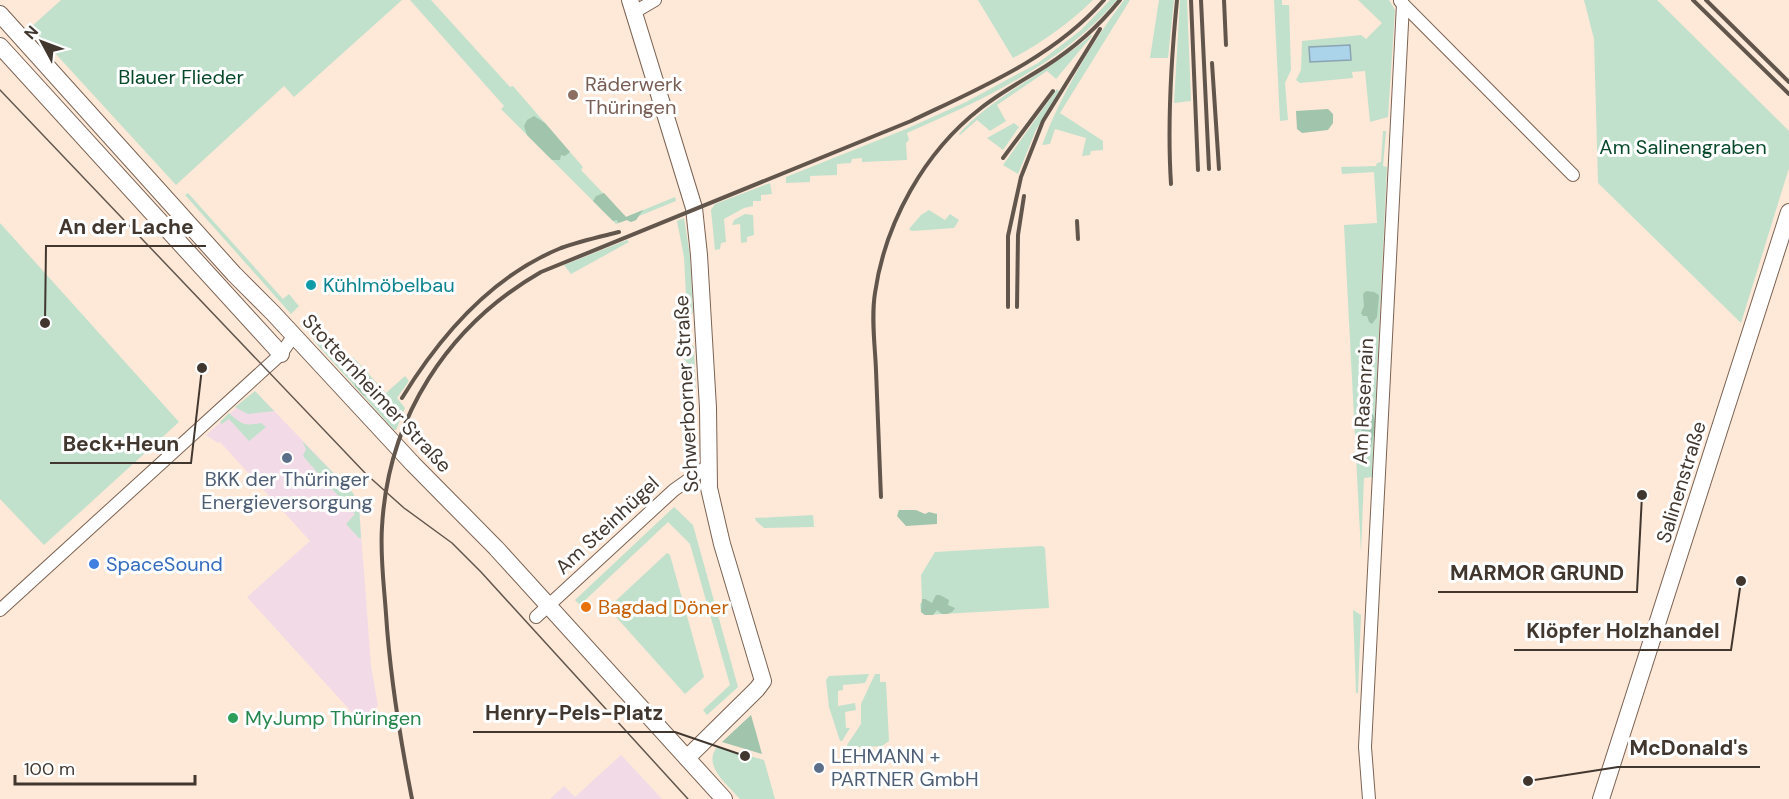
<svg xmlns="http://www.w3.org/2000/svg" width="1789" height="799" viewBox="0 0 1789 799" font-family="'DM Sans',sans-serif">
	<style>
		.commercial { fill: #f2dbe7 }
		.green { fill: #c1e1cc }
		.forest { fill: #a0c4ac }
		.water { fill: #abd3e9; stroke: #8ba4b1; stroke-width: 1.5 }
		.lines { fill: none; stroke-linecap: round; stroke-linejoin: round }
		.street-casing { stroke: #7b6353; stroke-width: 14 }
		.secondary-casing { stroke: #7b6353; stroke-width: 18 }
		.street { stroke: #fff; stroke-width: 12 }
		.secondary { stroke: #fff; stroke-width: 16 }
		.tram { stroke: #62564c; stroke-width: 1.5 }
		.rail { stroke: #62564c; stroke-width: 4 }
		.education-dot { fill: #8d6e63; stroke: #fff; stroke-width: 2 }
		.culture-dot { fill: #0f9aa8; stroke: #fff; stroke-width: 2 }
		.service-dot { fill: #5c6f8a; stroke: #fff; stroke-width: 2 }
		.shop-dot { fill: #3f7fe0; stroke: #fff; stroke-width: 2 }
		.food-dot { fill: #e8710a; stroke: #fff; stroke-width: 2 }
		.leisure-dot { fill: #2e9e5b; stroke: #fff; stroke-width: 2 }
		.labels { text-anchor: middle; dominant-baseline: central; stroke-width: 6; stroke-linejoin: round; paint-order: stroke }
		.park-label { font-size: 20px; fill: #064829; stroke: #fff }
		.education-label { font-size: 20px; fill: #785e54; stroke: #fff; text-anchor: start }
		.culture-label { font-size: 20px; fill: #0d838f; stroke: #fff; text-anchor: start }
		.street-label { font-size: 20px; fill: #41372f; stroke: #fff }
		.service-label { font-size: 20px; fill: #4e5e75; stroke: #fff }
		.shop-label { font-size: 20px; fill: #366cbe; stroke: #fff; text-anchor: start }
		.food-label { font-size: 20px; fill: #c56008; stroke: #fff; text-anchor: start }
		.leisure-label { font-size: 20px; fill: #27864d; stroke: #fff; text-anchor: start }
		.leader { fill: none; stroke: #41372f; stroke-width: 2 }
		.callout-dot { fill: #41372f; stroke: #fff; stroke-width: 2 }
		.callout-label { font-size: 21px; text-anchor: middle; font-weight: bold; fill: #41372f; stroke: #fff; stroke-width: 6; stroke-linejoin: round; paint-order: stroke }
	</style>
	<rect width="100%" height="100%" fill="#fee8d8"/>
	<!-- commercial -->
	<g class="commercial">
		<path d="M255,391L353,493L359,506L371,666L378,706L358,719L247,597L310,541L220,442L218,443L206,435Z"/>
		<path d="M621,755L662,799H550L564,786L575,797Z"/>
	</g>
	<!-- green -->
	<g class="green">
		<path d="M61,0H402L294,97L284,86L176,185L31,27Z"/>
		<path d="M410,0H431L510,87L513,86L583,167L581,170L626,217L675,197L676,201L639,216L636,220L631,222L627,220L616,224L501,109L504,106Z"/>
		<path d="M978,0H1093C1068,24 1043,42 1013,58Z"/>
		<path d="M1110,0H1117C1062,64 982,100 907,133L909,140L906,143L907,160L862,162V158L852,159L851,163L837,164V175L810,176V182L786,183V177L906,129L966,102L1038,63L1081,30Z"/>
		<path d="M1124,0H1130L1060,113L1103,141V150L1091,151L1090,155L1082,156L1086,138L1055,129L1050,144L1042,145C1062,92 1091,44 1124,0Z"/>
		<path d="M1159,0H1174L1168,58H1150Z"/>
		<path d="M1180,0H1187L1191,101L1174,103Z"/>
		<path d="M1274,0H1282V5H1289L1291,70L1285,83L1288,120L1280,121Z"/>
		<path d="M1358,0H1389L1395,10L1388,117L1370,122L1365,71L1352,72L1353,78L1300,83L1296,80L1301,70L1302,41L1361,35L1366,39L1382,23Z"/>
		<path d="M1584,0H1657L1789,131V168L1741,323L1598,183L1594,39Z"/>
		<path d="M1091,35L1092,36L1056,79L1047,71L997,105L1006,121L990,131L977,120L960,135L959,134C996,93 1050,72 1091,35Z"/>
		<path d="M1057,89L1059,91L1036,130L1018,174L1003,165Z"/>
		<path d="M1014,123L1019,127L1003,150L987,138Z"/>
		<path d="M1383,131H1386L1383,166L1387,167L1372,477L1364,478L1361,552L1344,225L1377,223L1374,172L1342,174L1341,167L1376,166L1377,163L1381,162Z"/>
		<path d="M770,183L772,194L761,195V201H753V206L744,208L724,219L726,242L721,243L720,249L715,250L711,210L715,204Z"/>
		<path d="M188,193L283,299L289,294L298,305L299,306L291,314L185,195Z"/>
		<path d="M929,210L945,220L950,214L959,220L954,228L912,231L909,229L921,215Z"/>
		<path d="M745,214L753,215L754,235L747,237V242L741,243L740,224L732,225L734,220Z"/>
		<path d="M684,218L690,256L693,313L687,315L684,257L677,221Z"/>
		<path d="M0,223L179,422L44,545L0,499Z"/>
		<path d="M627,240L629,242L571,274L564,265Z"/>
		<path d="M317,330L347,362L353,357L386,393L405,376L409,381L397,398L405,408L396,430H394L313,340L314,333Z"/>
		<path d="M689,344L694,346L696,392L686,401L684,398L689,393L691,383L682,373L690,366L681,356L690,348Z"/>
		<path d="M255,391L274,411L248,414L235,407Z"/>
		<path d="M229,413C242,425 244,426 261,423L266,427L249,441L229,419L222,424L220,422Z"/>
		<path d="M302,441L353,493L359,506L361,538H359L346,524L355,514L332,489L330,490L328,487L329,486L303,456L306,449Z"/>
		<path d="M674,507L693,525L738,687L707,715L703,710L730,685L690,544L668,522L580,605L575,600Z"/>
		<path d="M813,515L814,527L764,528L756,521L755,518Z"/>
		<path d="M1042,546L1045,548L1049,608L925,615L921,612L920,604L922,602L921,575L935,552Z"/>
		<path d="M667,553L670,555L704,677L685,694L608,608Z"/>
		<path d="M1353,610L1361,615L1358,693H1356Z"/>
		<path d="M869,674L865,683L843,685V690L838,691V706L855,703L856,710L845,712L846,728H850L842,741H840L829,707L826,680L829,676Z"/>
		<path d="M875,674H880V682H886L889,741L882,746L848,748L847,745L861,724V704Z"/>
		<path d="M717,747L764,760L775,799H740C728,785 702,766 717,747Z"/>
	</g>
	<!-- forest -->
	<g class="forest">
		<path d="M1328,109L1333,114V123L1328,130L1302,133L1297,129L1296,111Z"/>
		<path d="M534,116L545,123L570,152L565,156L561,155L560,160H552L527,135L524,126L527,120Z"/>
		<path d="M604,193L626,217L643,210L636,220L631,222L627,220L618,223L617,220L613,221L593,201L596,196Z"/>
		<path d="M1366,291L1374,292L1379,295L1377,317L1372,324L1369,322L1367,316H1363L1361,313L1364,306L1363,294Z"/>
		<path d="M357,365L363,369L370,379L366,383L369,391L367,394L364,396L355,386V383L348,373L349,368L355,369Z"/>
		<path d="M1366,406H1368C1370,410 1374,415 1375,420C1376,430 1372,438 1371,447L1368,450L1362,451L1361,447L1365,437L1361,436L1360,433L1367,420L1363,415Z"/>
		<path d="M899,510H916L925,514L929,512L937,514V524L906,526L897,516Z"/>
		<path d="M936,595H940L949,600L948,605L955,608C952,614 947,614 942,614L937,610L933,615H925L921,612L922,599H925L932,603Z"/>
		<path d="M751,715L762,754L722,742Z"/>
	</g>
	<!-- water -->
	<path class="water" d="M1350,45L1351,60L1310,62L1309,47Z"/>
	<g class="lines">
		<defs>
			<g id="street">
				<path d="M1400,1L1573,175"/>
				<path d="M633,13L655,0"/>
				<path d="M0,610L281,354L294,335"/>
				<path d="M536,617L674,490L708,466"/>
				<path d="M1369,799L1365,747L1403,4"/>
			</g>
			<g id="secondary">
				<path d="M630,0L694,208L699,255L708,408L709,488L722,544L763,681L757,689L687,758"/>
				<path d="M0,14L234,274L273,313L413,464L496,548L724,799"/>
				<path d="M0,46L281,354"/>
				<path d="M1601,799L1789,212"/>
			</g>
		</defs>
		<!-- street casing -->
		<use href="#street" class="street-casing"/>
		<!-- secondary casing -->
		<use href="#secondary" class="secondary-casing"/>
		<!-- street -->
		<use href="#street" class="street"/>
		<!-- secondary -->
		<use href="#secondary" class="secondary"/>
		<!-- tram -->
		<path class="tram" d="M0,90L366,474L404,508L452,543L481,572L688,799"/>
		<!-- rail -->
		<g class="rail">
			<path d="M1191,0L1198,170"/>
			<path d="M1201,0L1209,169"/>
			<path d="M1224,0L1226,45"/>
			<path d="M1693,0L1789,94"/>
			<path d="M1706,0L1789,82"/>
			<path d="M1212,63L1219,169"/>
			<path d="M1003,158L1053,91"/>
			<path d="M1171,184C1167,122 1171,61 1177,0"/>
			<path d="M1077,221L1078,239"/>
			<path d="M1008,307V236L1021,177L1043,121L1100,29"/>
			<path d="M1017,307L1018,235L1024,196"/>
			<path d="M402,398C440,336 492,276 561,248C580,241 599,237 619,232"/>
			<path d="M881,497C879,455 878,413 876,370C875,345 871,318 875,293C885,223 924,152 981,108C1001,92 1024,80 1046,66C1074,48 1099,26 1120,0"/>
			<path d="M412,799C400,738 390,676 386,614C384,585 380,556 382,527C388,418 447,326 541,272L911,121C980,88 1053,58 1104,0"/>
		</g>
	</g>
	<!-- markers -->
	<circle class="education-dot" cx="573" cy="95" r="6"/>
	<circle class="culture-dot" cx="311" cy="285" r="6"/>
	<g class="service-dot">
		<circle cx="287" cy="458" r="6"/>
		<circle cx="819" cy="768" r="6"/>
	</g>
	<circle class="shop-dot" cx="94" cy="564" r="6"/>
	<circle class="food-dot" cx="586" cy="607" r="6"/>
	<circle class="leisure-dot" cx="233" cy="718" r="6"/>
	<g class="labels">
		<!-- park labels -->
		<g class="park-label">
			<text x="181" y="77">Blauer Flieder</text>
			<text x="1683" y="147">Am Salinengraben</text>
		</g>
		<!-- education labels -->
		<g class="education-label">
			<text x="585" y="84">Räderwerk<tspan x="585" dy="23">Thüringen</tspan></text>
		</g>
		<!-- culture labels -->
		<g class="culture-label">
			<text x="323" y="285">Kühlmöbelbau</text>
		</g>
		<!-- street labels -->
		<g class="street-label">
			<text transform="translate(377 393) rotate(47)">Stotternheimer Straße</text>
			<text transform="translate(686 394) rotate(-93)">Schwerborner Straße</text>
			<text transform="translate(1363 401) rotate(-87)">Am Rasenrain</text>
			<text transform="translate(1681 482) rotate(-73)">Salinenstraße</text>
			<text transform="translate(607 525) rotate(-43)">Am Steinhügel</text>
		</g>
		<!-- service labels -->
		<g class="service-label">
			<text x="287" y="479">BKK der Thüringer<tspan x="287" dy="23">Energieversorgung</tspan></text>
			<text x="831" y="756" text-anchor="start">LEHMANN +<tspan x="831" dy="23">PARTNER GmbH</tspan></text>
		</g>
		<!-- shop labels -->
		<g class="shop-label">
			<text x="106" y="564">SpaceSound</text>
		</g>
		<!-- food labels -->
		<g class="food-label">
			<text x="598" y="607">Bagdad Döner</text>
		</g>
		<!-- leisure labels -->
		<g class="leisure-label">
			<text x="245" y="718">MyJump Thüringen</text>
		</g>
	</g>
	<!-- callouts -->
	<path class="leader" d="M45 323L46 246H206M202 368L191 463H50M1642 495L1637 592H1438M1741 581L1731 650H1514M745 756L675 732H473M1528 781L1618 767H1760"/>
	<g class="callout-dot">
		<circle cx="45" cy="323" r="6"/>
		<circle cx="202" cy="368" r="6"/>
		<circle cx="1642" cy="495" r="6"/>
		<circle cx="1741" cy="581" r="6"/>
		<circle cx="745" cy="756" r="6"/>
		<circle cx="1528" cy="781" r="6"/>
	</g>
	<g class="callout-label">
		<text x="126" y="234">An der Lache</text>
		<text x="121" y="451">Beck+Heun</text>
		<text x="1537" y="580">MARMOR GRUND</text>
		<text x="1623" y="638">Klöpfer Holzhandel</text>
		<text x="574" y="720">Henry-Pels-Platz</text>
		<text x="1689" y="755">McDonald's</text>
	</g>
	<!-- north arrow -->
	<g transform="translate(42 42) rotate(311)" stroke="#ffffff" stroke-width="4.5" paint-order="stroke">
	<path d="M0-4.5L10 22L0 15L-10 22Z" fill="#41372f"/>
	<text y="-9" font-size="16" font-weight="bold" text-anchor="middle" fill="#41372f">N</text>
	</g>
	<!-- scale -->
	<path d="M15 775v9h180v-9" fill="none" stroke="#41372f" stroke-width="3"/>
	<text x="24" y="775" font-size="18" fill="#41372f" stroke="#ffffff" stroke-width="4.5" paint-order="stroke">100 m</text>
</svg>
